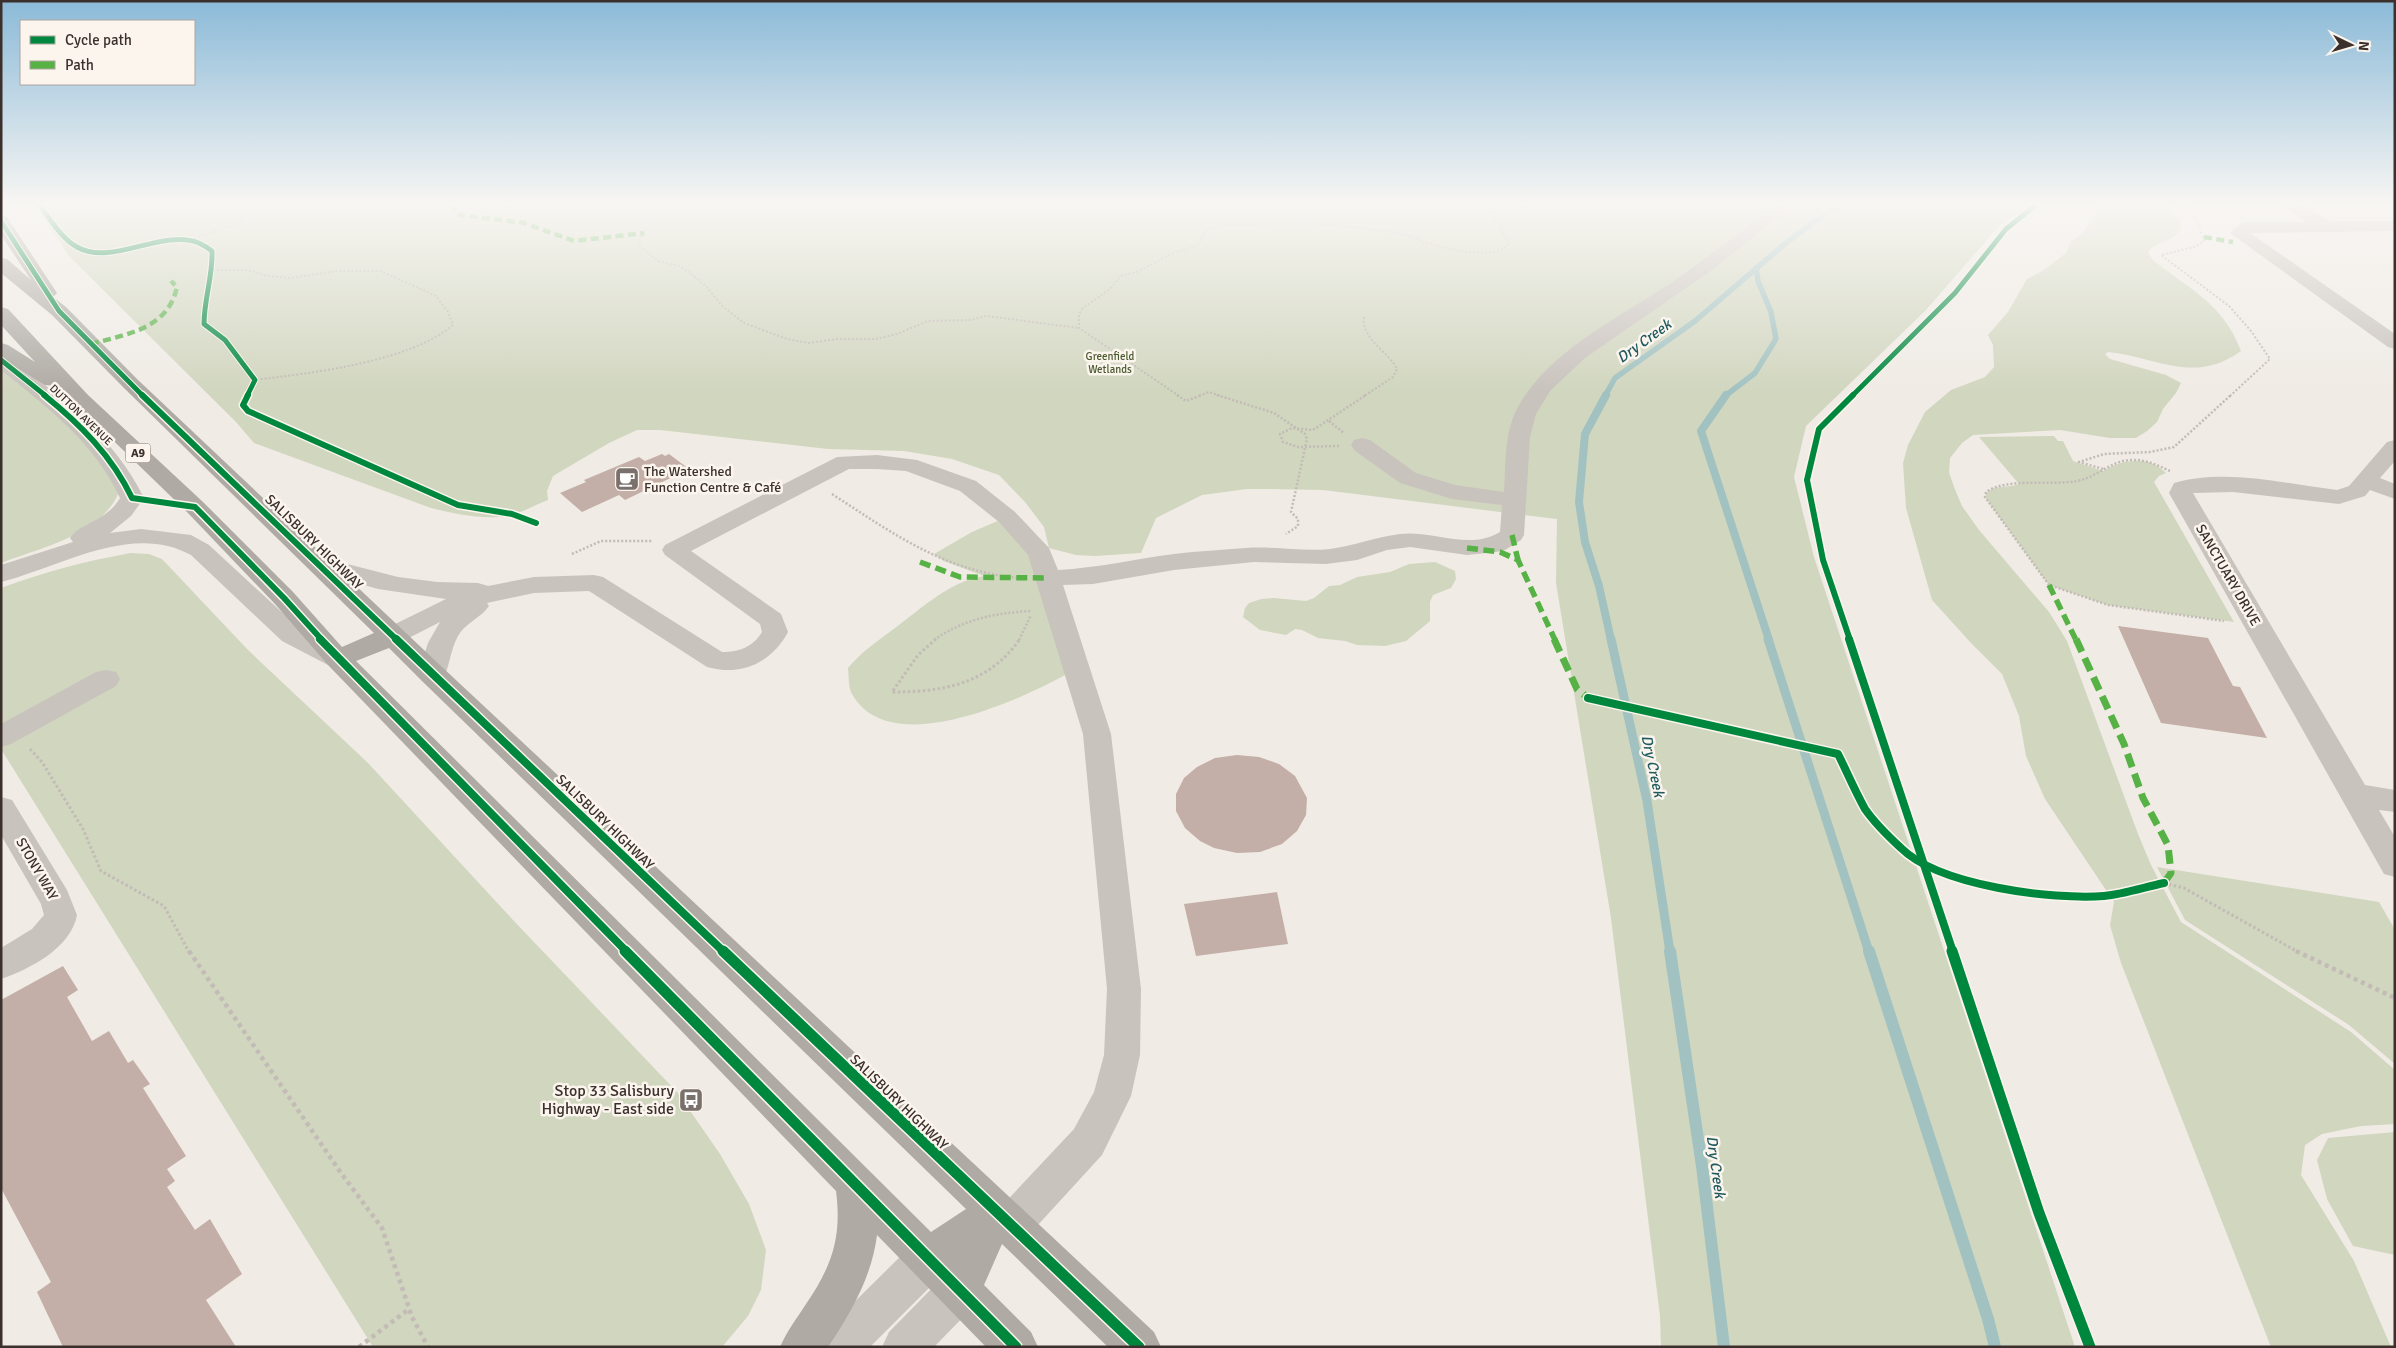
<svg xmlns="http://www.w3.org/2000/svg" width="2396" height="1348" viewBox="0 0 2396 1348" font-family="Signika,sans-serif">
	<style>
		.green { fill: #d1d6bf }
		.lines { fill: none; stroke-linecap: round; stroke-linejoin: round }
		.stream-far3 { stroke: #a1c2c1; stroke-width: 5.5 }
		.stream-far2 { stroke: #a1c2c1; stroke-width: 8 }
		.stream-far1 { stroke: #a1c2c1; stroke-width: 9 }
		.stream { stroke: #a1c2c1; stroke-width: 12 }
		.building { fill: #c3afa7 }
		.path-far3 { stroke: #c2bbb6; stroke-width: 2; stroke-dasharray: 2 2; stroke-linecap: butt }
		.path-far2 { stroke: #c2bbb6; stroke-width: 2.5; stroke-dasharray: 2 2; stroke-linecap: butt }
		.path-far1 { stroke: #c2bbb6; stroke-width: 3; stroke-dasharray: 2.5 2.5; stroke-linecap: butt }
		.path { stroke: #c2bbb6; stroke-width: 4.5; stroke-dasharray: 4 4; stroke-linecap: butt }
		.minor { fill: #c9c3be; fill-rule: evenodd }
		.highway { fill: #afaaa4; fill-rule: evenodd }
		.quiet-far2 { stroke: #57b246; stroke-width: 4.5; stroke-dasharray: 8 4.5; stroke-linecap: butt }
		.quiet-far1 { stroke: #57b246; stroke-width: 5.5; stroke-dasharray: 11 5.5; stroke-linecap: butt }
		.quiet { stroke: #57b246; stroke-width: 7; stroke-dasharray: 14 7; stroke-linecap: butt }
		.cycleway-far3-casing { stroke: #fbf5ee; stroke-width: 7 }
		.cycleway-far2-casing { stroke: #fbf5ee; stroke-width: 9 }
		.cycleway-far1-casing { stroke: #fbf5ee; stroke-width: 11 }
		.cycleway-casing { stroke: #fbf5ee; stroke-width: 14 }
		.cycleway-far3 { stroke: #00873e; stroke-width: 5 }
		.cycleway-far2 { stroke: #00873e; stroke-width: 6 }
		.cycleway-far1 { stroke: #00873e; stroke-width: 8 }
		.cycleway { stroke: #00873e; stroke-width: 11 }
		.labels { text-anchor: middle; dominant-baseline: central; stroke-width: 5; stroke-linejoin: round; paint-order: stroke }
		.far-park-label { font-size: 11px; fill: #4a5a2e; stroke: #fbf5ee }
		.far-street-label { font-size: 11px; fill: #3b302b; stroke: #fbf5ee }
		.shield { fill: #fbf5ee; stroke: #756b66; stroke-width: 1 }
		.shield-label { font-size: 12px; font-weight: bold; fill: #3b302b }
		.poi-label { font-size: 14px; fill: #3b302b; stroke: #fbf5ee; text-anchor: start }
		.street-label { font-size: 14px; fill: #3b302b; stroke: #fbf5ee }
		.water-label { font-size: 15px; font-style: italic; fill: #1f5a5e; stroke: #fbf5ee }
		.near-poi-label { font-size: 16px; fill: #3b302b; stroke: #fbf5ee; text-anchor: end }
	</style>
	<rect width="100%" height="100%" fill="#f0ebe5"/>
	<!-- green -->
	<g class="green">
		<path d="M34,204H2029L1999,226L1926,310L1806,426L1794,477L1814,557L2075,1347H1661L1660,1316L1611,918L1556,583L1557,519L1323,490L1271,489H1247L1202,495L1156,518L1141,553L1095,556L1076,555L1049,548L1044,527L1025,502L999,475L952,459L904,451L828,449L660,430H637L609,443L553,476L547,491L548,500C535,505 521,513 508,516C483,520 456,514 431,508L254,443L236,422L69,256Z"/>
		<path d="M2100,204H2164L2162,206L2180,220L2182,227C2174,244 2155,240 2148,253L2153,260C2190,290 2223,303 2241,351C2194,385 2157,357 2108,352L2105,354L2110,359L2166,375L2181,383L2176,393L2163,409L2157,422L2147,431L2136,438H2110L2060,430L1973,435L1962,443L1950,458L1949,472L1954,487L1962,506L1979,530L2049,612L2067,641L2138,834L2151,865L2181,922L2351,1032L2395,1070V1124L2361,1126L2322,1134L2305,1145L2301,1175L2354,1261L2391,1347H2271L2121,963L2110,925L2114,902L2045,799L2026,756L2019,716L2002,674L1971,643L1932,600L1906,508L1903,463L1908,445L1925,412L1951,390L1985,377L1994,367L1993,345L1988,335L2008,312L2027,279L2044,270L2066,253L2071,241L2082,234L2089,224Z"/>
		<path d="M1,368L45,402L109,465L118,494C100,535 40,548 1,563Z"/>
		<path d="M2054,436L2058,441H2063L2073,461L2103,471C2124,459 2148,455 2166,473L2159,476L2154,482L2234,622L2108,605L2049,585L1985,497C1990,483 2007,489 2019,484L1979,437Z"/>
		<path d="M1007,517L1040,553L1076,669C1027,697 891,763 852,694C848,687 849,676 848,668C862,651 878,641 895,628C922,608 950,581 984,576L944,561L934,554L972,532Z"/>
		<path d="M131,553L149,554L162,559L248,650L368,763L513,920L677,1092L720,1154L749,1204L766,1250L761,1290L748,1316L722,1347H373L1,749V588C44,572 86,561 131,553Z"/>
		<path d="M1435,562L1455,571L1456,579L1451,588L1433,595L1430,602V621L1406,641L1385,646L1357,645L1345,641L1318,638L1302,630L1295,629L1286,635L1260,630L1243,617L1245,608L1249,603L1261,599L1274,598L1306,601L1314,598L1329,586L1340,585L1357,577L1390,572L1409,564Z"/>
		<path d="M2157,867L2379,902L2395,930V1064L2349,1025L2185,920Z"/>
		<path d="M2395,1132V1255L2353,1246L2327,1199L2317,1160L2328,1138Z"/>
	</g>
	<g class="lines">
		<!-- stream-far3 -->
		<g class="stream-far3">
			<path d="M1605,396L1615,378L1695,321L1787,242L1839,204"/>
			<path d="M1725,396L1755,373L1776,339L1771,312L1758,281L1756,268"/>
		</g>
		<!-- stream-far2 -->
		<g class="stream-far2">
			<path d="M1606,395L1585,434L1579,502L1585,542L1599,586L1611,640"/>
			<path d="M1726,395L1701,431L1769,640"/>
		</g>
		<!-- stream-far1 -->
		<g class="stream-far1">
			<path d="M1611,639L1647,801L1670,952"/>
			<path d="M1768,639L1869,952"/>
		</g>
		<!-- stream -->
		<g class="stream">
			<path d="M1670,951L1702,1166L1724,1347"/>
			<path d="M1869,951L1988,1319L1995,1347"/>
		</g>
	</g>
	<!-- building -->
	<g class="building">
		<path d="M662,454L665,456L669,454L689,469L625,500L619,495L582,512L560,493L586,482L584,480L639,457L645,461Z"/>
		<path d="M2118,626L2208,638L2233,686L2240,687L2267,738L2161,723Z"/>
		<path d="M1237,755L1259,757L1279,764L1295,776L1307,798L1306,815L1297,831L1282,844L1260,852L1237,853L1214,848L1200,841L1185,828L1176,811V794L1184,778L1197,767L1215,758Z"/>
		<path d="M1277,892L1288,944L1196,956L1184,904Z"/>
		<path d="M63,966L78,990L67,997L92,1041L109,1031L128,1063L133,1060L150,1084L143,1088L186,1156L167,1169L175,1181L167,1187L195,1230L210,1219L242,1274L206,1300L236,1347H63L37,1292L51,1282L1,1188V1000Z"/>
	</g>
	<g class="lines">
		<!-- path-far3 -->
		<g class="path-far3">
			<path d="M658,204C658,222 642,229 638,245L658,261L679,266L690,273L706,286L722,306L744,323L787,339L809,343L837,339H876L897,334L928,321L970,320L986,316L1079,328"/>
			<path d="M2180,204L2197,220L2204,241L2194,247L2161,255L2229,306L2251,331L2270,359L2230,396"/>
			<path d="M236,219L252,223"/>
			<path d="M187,241L244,221"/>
			<path d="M213,270H248L267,276L291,278L337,271H381L436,296L448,312L453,325C410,362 311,373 255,380"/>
			<path d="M1364,317C1360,338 1390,353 1397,369L1393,377L1364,396"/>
			<path d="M1179,396L1079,328V314L1083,308L1110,289L1121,276L1137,272L1169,255L1198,245L1206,230L1220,225C1274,224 1327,221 1380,231C1389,232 1400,233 1410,236C1414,237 1419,241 1423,242C1443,248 1492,261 1508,245L1507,238L1501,233L1502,227L1495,219L1493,212L1497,204"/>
			<path d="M1199,396L1209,392L1221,396"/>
		</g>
		<!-- path-far2 -->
		<g class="path-far2">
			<path d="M1177,395L1186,401L1202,395"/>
			<path d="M1217,395L1274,413L1305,434L1307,439L1291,512L1298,519V526L1286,534"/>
			<path d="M1329,421L1344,433"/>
			<path d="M1339,446L1298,447L1283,442L1280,434L1292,428L1313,430L1366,395"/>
			<path d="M2103,469L2079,462L2104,454L2150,452L2174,447L2231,395"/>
			<path d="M2170,471C2157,465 2145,459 2130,460C2111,461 2095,478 2077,481C2050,486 2008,477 1986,492L1985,497L2049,585L2108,605L2224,621"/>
			<path d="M832,494C894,534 945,572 1021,578"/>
			<path d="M572,554L601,541H652"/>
			<path d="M934,640C964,619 995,613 1031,611"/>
			<path d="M1019,640L1031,615"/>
		</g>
		<!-- path-far1 -->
		<g class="path-far1">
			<path d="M936,639L918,655L892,692C944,692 988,684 1020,639"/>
			<path d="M30,749L42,762L83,829L101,871L164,906L189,952"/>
			<path d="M2164,883L2184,888L2298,952"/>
		</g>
		<!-- path -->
		<g class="path">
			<path d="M189,951L341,1173L382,1228L412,1317L428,1347"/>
			<path d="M2296,951L2395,998"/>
			<path d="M359,1347L409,1309"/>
		</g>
		<!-- minor -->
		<g class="minor">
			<path d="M1777,204H1795L1712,270L1585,358L1550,391L1536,414L1530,437L1524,535L1521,540L1505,550L1496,552L1467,555L1410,547L1387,550L1357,560L1326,564L1254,562L1174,570L1093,584L1063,585L1111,734L1141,989L1140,1055L1131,1096L1102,1155L1026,1238L1012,1244L998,1238L992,1224L998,1210L1074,1129L1094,1092L1104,1055L1107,989L1083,734L1028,555L999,522L960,491L906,471L877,469H849L691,551L781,614L788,632C772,662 742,677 707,667L589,591L534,593L487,603L489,606C481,618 465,623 458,636C450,650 450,667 442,681L432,683L422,681L418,674L428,643L440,622L401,642L392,645L383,642L379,636L383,630L446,599L378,589L311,570L308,565L311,560L320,557L398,577L437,582L478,583L488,586L534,577L594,575L603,577L722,652C739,652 753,647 762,632L760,624L665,555L662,550L665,545L837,457L877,455L917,460L976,481L1015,512L1049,548L1058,570C1097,568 1135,559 1174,554C1198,551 1222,550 1246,548C1274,546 1302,552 1330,549C1354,546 1375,537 1400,534C1433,530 1469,551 1500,532L1502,505L1452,499L1400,483L1354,450L1351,445L1354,440L1362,438L1370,440L1416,473L1455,485L1504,492C1506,466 1504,437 1515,413C1542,354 1622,316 1674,281C1709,256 1744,230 1777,204Z"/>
			<path d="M2281,204H2300L2330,221H2395V231L2250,233L2395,334V349L2388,347L2230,233L2241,223L2247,222H2306Z"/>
			<path d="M1,354L8,356C61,397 114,437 144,498L131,516L110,533L141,529L191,535L209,545L300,629L348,653L352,659L348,665L338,668L328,665L282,641L191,555C132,522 60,567 1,582V565L73,542L70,538C80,523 107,521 120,498C95,443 47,407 1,370Z"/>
			<path d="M2395,440V461L2380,478L2395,484V499L2370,490L2365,496L2339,504L2233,492L2193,493L2365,785L2395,790V812L2379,810L2395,837V877L2384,874L2169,493L2174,483C2226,468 2285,484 2337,490L2349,486L2387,442Z"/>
			<path d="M106,670L116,672L120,679L116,686L11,744L1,747V724L96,672Z"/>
			<path d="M1,797L12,800L67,890L77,915C71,948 30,969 1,979V948L32,929L44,915L41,904L1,835Z"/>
			<path d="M929,1237L944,1243L950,1258L944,1273L870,1347H817L824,1332L914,1243Z"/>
			<path d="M960,1269L975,1275L981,1290L975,1305L934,1347H882L889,1332L945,1275Z"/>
		</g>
		<!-- highway -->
		<path class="highway" d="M1,216L7,217L57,293L53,297L66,307L137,379L442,667L1154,1332L1161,1347H1108L1002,1244L984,1285L1031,1332L1038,1347H986L877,1235C872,1276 851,1313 828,1347H780C787,1331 797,1318 806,1304C832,1266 842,1237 836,1191L328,665L275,604L187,512L57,386L45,385L1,358V343L8,345L35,362L1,325V307L8,309L88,395L203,502L293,592L342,647L374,633L123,387L52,315L1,273V258L7,259L31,280L1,235ZM389,648L422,681L966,1209L931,1232L356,661Z"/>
		<!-- quiet-far2 -->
		<g class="quiet-far2">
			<path d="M452,204L455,214L524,223L574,241L644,233"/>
			<path d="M2204,237L2233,242"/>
			<path d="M91,344C127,334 168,329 177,287L171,281"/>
		</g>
		<!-- quiet-far1 -->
		<g class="quiet-far1">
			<path d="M1512,535L1518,560"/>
			<path d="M1467,548L1500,552L1518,560L1555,640"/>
			<path d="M920,562L960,577L1048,578"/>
			<path d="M2049,585L2076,640"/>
		</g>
		<!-- quiet -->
		<g class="quiet">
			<path d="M1554,639L1577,689L1588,698"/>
			<path d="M2076,639L2124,744L2143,798L2168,845L2171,873L2164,883"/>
		</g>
		<defs>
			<g id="cycleway-far3">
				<path d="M39,204C50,219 61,238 77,247C112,267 162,228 199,243C203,245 208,248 212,251C213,276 204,299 204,324L225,340L255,380L247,396"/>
				<path d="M1,221L59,311L143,396"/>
				<path d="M1,360L46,396"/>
				<path d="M1852,396L1955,293L2006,229L2037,204"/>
			</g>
			<g id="cycleway-far2">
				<path d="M44,395C80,424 112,456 132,498L195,507L284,598L322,640"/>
				<path d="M142,395L397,640"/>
				<path d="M248,395L243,405L248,411L458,505L512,514L536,523"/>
				<path d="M1850,640L1823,560L1807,480L1819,429L1853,395"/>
			</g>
			<g id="cycleway-far1">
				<path d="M320,639L627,952"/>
				<path d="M396,639L724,952"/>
				<path d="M1849,639L1953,952"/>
				<path d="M1588,698L1838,754C1847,772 1855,791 1865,809C1874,822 1889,837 1901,848C1939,886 2053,900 2104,896C2124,894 2145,887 2164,883"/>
			</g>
			<g id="cycleway">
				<path d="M625,951L1016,1347"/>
				<path d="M723,951L1139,1347"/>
				<path d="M1952,951L2039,1213L2090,1347"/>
			</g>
		</defs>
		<!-- cycleway-far3 casing -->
		<use href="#cycleway-far3" class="cycleway-far3-casing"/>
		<!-- cycleway-far2 casing -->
		<use href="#cycleway-far2" class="cycleway-far2-casing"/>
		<!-- cycleway-far1 casing -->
		<use href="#cycleway-far1" class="cycleway-far1-casing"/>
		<!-- cycleway casing -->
		<use href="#cycleway" class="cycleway-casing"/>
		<!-- cycleway-far3 -->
		<use href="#cycleway-far3" class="cycleway-far3"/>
		<!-- cycleway-far2 -->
		<use href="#cycleway-far2" class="cycleway-far2"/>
		<!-- cycleway-far1 -->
		<use href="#cycleway-far1" class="cycleway-far1"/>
		<!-- cycleway -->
		<use href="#cycleway" class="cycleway"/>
	</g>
	<!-- sky -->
	<linearGradient id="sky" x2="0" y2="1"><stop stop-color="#8bbad8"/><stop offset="0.52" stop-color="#f8f6f3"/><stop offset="1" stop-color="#f8f6f3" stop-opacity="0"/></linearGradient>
	<rect width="2396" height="392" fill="url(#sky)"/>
	<!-- icons -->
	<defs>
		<symbol id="cafe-square" viewBox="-11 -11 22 22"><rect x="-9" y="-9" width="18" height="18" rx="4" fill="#7a716c" stroke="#fbf5ee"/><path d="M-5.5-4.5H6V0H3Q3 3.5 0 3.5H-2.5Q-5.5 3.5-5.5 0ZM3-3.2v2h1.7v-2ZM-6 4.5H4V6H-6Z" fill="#fff"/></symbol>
		<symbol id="bus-square" viewBox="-11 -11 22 22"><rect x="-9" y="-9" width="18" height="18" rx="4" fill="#7a716c" stroke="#fbf5ee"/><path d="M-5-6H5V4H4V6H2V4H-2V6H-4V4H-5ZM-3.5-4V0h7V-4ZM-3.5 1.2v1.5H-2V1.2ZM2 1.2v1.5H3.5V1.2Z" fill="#fff"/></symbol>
	</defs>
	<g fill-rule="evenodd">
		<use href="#cafe-square" x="613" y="465" width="28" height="28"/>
		<use href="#bus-square" x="677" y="1086" width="28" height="28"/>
	</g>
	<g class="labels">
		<!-- far-park labels -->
		<g class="far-park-label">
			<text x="1110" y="356">Greenfield<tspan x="1110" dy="13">Wetlands</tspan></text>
		</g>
		<!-- far-street labels -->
		<g class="far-street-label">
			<text transform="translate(81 415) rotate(44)">DUTTON AVENUE</text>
		</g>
		<!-- shield labels -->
		<rect class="shield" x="125.5" y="443.5" width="25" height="19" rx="4"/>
		<g class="shield-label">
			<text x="138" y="453">A9</text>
		</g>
		<!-- poi labels -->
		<g class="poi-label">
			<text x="644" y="471">The Watershed<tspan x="644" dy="16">Function Centre &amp; Café</tspan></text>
		</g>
		<!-- street labels -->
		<g class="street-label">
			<text transform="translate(314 542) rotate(44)">SALISBURY HIGHWAY</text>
			<text transform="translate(2228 575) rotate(60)">SANCTUARY DRIVE</text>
			<text transform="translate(605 822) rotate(44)">SALISBURY HIGHWAY</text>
			<text transform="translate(37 869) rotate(60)">STONY WAY</text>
			<text transform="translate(899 1102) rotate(44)">SALISBURY HIGHWAY</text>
		</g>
		<!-- water labels -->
		<g class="water-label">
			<text transform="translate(1644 341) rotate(-36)">Dry Creek</text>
			<text transform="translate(1653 766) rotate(78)">Dry Creek</text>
			<text transform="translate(1716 1167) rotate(82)">Dry Creek</text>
		</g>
		<!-- near-poi labels -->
		<g class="near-poi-label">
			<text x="674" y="1091">Stop 33 Salisbury<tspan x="674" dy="18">Highway - East side</tspan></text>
		</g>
	</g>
	<!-- border -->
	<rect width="2396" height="1348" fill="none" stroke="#3b302b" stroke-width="5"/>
	<!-- legend -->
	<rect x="20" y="20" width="175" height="65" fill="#fbf5ee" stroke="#aea6a0"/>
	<rect x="30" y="36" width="25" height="8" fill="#00873e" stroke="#aea6a0"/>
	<text x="65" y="45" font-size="15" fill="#3b302b">Cycle path</text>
	<rect x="30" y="61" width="25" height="8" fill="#57b246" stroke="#aea6a0"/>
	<text x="65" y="70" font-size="15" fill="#3b302b">Path</text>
	<!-- north arrow -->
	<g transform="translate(2351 45) rotate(95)" stroke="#fbf5ee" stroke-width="4" paint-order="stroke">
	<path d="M0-4L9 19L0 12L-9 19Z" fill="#3b302b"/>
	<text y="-8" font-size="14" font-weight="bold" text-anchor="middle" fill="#3b302b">N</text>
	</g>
</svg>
